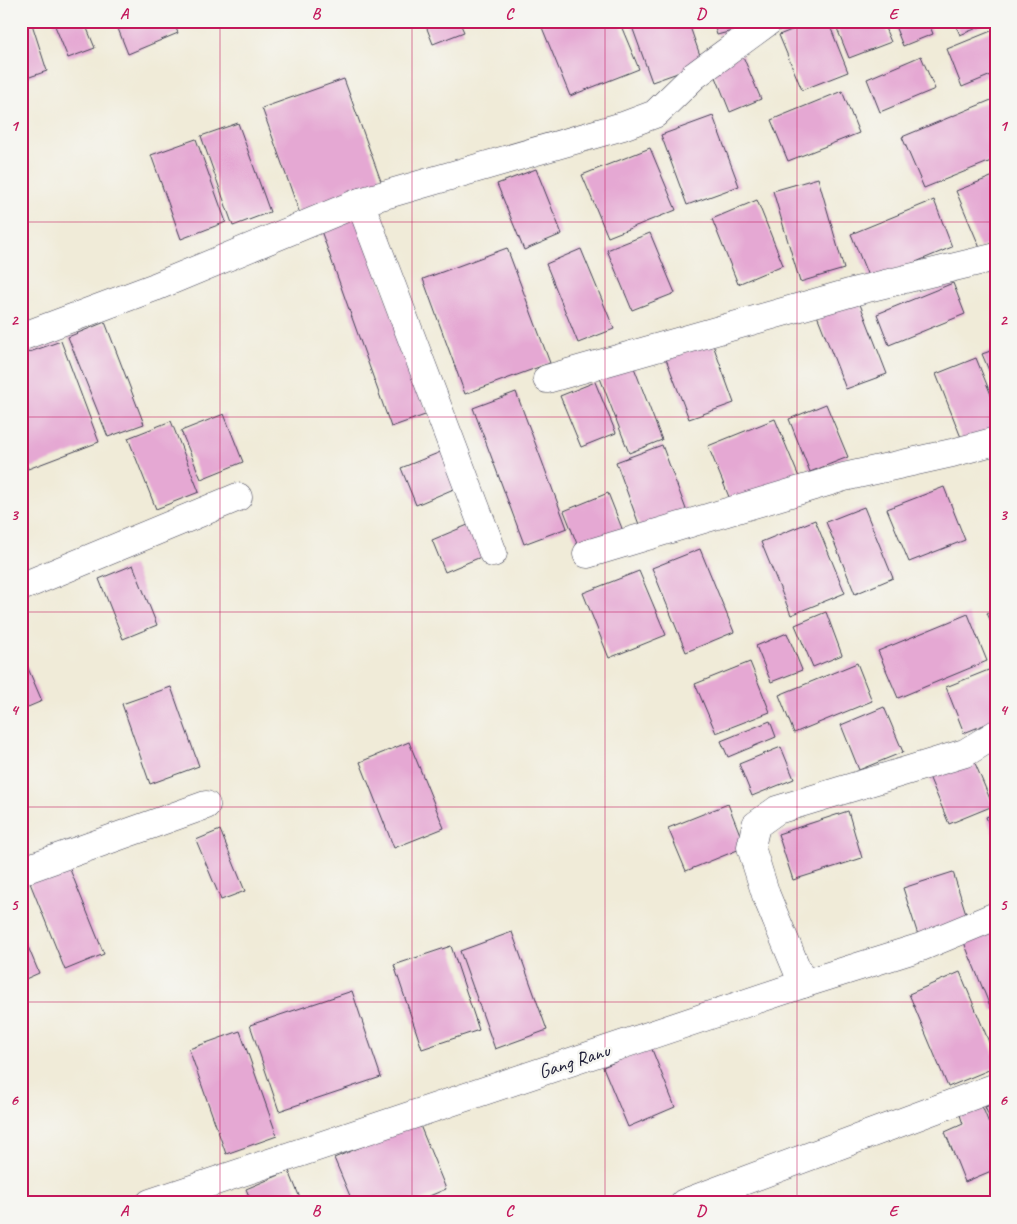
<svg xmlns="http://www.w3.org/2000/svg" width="1017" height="1224" viewBox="0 0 1017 1224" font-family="Caveat,sans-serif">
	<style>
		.building { fill: #e5a8d3 }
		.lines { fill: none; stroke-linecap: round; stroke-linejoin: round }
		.minor-casing { stroke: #414053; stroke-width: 29 }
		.minor { stroke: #fff; stroke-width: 28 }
		.grid { fill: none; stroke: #c2185b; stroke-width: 1; stroke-opacity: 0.55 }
		.labels { text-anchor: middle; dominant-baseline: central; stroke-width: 5; stroke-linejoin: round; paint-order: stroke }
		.street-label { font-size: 20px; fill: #22223b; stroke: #f6f6f2 }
		.neatline { fill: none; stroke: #c2185b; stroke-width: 2 }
		.grid-label { font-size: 16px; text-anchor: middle; font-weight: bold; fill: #c2185b }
	</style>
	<rect width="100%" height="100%" fill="#f6f6f2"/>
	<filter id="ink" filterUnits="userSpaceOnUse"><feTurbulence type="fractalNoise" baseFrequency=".02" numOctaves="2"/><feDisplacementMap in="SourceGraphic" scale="10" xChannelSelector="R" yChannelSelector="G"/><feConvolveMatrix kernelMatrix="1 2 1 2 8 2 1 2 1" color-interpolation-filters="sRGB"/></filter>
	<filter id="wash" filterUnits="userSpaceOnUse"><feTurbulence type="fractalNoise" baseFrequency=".0096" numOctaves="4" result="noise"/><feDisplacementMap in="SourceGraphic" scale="20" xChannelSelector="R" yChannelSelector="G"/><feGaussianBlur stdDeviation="1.12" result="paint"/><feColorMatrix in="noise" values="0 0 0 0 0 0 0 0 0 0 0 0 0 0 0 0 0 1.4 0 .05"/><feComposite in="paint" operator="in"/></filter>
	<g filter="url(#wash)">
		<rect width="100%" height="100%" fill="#f0ebd8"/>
		<g id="blocks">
			<!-- building -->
			<g class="building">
				<path d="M21,21H31L47,71L21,80Z"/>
				<path d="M53,21H84L95,48L68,58Z"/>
				<path d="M115,21H173L178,33L128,54Z"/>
				<path d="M424,21H459L464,32L433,44Z"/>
				<path d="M551,21H619L639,69L570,96L541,25Z"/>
				<path d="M630,21H688L703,64L652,82Z"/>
				<path d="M713,21H750L751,26L717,35Z"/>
				<path d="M814,21H828L848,72L802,90L779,35Z"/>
				<path d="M834,21H882L891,42L849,58Z"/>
				<path d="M893,21H928L933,34L903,46Z"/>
				<path d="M954,21H994L960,35Z"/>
				<path d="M996,29V73L962,87L947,49Z"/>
				<path d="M742,54L761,99L730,112L712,67Z"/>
				<path d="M921,56L935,89L880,112L867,79Z"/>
				<path d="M344,79L382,184L300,214L262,108Z"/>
				<path d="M842,91L859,133L788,161L771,120Z"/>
				<path d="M996,98V159L924,188L902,137Z"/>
				<path d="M713,116L739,186L687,205L661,135Z"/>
				<path d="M238,123L270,212L233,226L201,136Z"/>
				<path d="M196,139L226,222L181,239L151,155Z"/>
				<path d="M650,148L676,210L608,237L582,175Z"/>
				<path d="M536,169L562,234L524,250L497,184Z"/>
				<path d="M996,175V242L980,248L956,191Z"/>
				<path d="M818,178L844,269L800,282L773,191Z"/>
				<path d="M757,200L783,265L738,284L712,219Z"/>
				<path d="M934,200L952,247L870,281L851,234Z"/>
				<path d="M357,215L428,414L391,427L320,228Z"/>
				<path d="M650,233L675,293L632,310L607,250Z"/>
				<path d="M507,248L550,363L465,394L423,279Z"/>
				<path d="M581,249L614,329L578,343L546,264Z"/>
				<path d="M953,283L965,314L889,345L877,314Z"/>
				<path d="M856,294L887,374L846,389L815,310Z"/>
				<path d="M105,322L144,424L108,437L68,337Z"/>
				<path d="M61,341L99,442L28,469L21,452V355Z"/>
				<path d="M712,342L734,403L689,419L666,359Z"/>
				<path d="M996,349V387L982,354Z"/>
				<path d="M976,358L996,407V427L962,440L936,374Z"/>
				<path d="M633,365L662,440L629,453L600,378Z"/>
				<path d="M595,382L616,433L581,447L560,396Z"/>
				<path d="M516,392L567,528L524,544L473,408Z"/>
				<path d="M826,404L848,457L810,472L789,419Z"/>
				<path d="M224,414L243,462L201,479L181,431Z"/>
				<path d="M775,419L801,482L734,509L708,446Z"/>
				<path d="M171,421L199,492L156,509L128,438Z"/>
				<path d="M662,445L687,512L641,530L616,462Z"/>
				<path d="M448,449L463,485L416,505L401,468Z"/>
				<path d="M944,487L965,540L909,562L887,509Z"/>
				<path d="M608,493L623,531L579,549L564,511Z"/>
				<path d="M864,507L893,578L855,594L826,522Z"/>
				<path d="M815,520L845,593L791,615L761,542Z"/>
				<path d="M475,522L488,554L445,572L432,540Z"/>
				<path d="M700,549L734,632L686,652L652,568Z"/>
				<path d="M133,565L157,625L123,639L99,579Z"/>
				<path d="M639,571L666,635L609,658L583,593Z"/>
				<path d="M996,609V633L987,613Z"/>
				<path d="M826,612L842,655L813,667L795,625Z"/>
				<path d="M968,614L987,661L898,698L878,651Z"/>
				<path d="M787,633L802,670L771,682L756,646Z"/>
				<path d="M21,652L42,701L21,710Z"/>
				<path d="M750,662L770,712L716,733L695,684Z"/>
				<path d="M857,663L872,701L794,733L779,695Z"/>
				<path d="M996,667V720L964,733L946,687Z"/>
				<path d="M171,687L199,766L150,784L122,704Z"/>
				<path d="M884,707L903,752L859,770L841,725Z"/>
				<path d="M770,721L776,737L728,757L721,741Z"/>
				<path d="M409,742L444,828L394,848L360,762Z"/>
				<path d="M781,747L794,779L752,796L739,764Z"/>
				<path d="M972,756L993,806L949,824L928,774Z"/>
				<path d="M728,804L745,847L686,871L668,828Z"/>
				<path d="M848,811L862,858L793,880L778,834Z"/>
				<path d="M996,813V841L986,817Z"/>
				<path d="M220,830L245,891L221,900L196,840Z"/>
				<path d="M65,857L104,954L65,970L26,873Z"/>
				<path d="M953,872L968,920L918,935L903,888Z"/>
				<path d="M996,927V1009L992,1011L963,940Z"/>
				<path d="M21,930L39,973L21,981Z"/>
				<path d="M512,932L547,1030L495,1049L460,951Z"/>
				<path d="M451,946L479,1030L422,1049L394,965Z"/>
				<path d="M960,972L996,1059V1067L948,1087L909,994Z"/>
				<path d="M352,991L381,1077L279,1111L250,1025Z"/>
				<path d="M240,1031L277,1136L226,1154L189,1049Z"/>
				<path d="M651,1047L675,1107L628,1127L603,1067Z"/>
				<path d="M996,1103V1133L985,1107Z"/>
				<path d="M982,1106L996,1140V1169L965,1182L945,1132L963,1124L960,1115Z"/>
				<path d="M419,1123L446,1189L413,1203H353L334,1158Z"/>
				<path d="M289,1171L302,1203H252L246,1189Z"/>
			</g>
		</g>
	</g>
	<g filter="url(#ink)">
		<use href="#blocks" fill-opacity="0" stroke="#414053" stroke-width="1"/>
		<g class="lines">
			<defs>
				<g id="minor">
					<path d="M360,202L493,553"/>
					<path d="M21,337L155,287L360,202L623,126L655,114L694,76L769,21"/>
					<path d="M547,379L860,290L996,257"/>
					<path d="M587,554L844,477L952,453L996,441"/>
					<path d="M21,587L238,497"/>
					<path d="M21,871L206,805"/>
					<path d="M803,984L766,895L751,847L756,825L777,810L965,753L996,734"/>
					<path d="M150,1203L803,984L921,947L996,916"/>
					<path d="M684,1203L996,1087"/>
				</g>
			</defs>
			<!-- minor casing -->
			<use href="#minor" class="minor-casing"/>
			<!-- minor -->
			<use href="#minor" class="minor"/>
		</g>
	</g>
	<!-- grid -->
	<path class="grid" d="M220,21V1203M412,21V1203M605,21V1203M797,21V1203M21,222H996M21,417H996M21,612H996M21,807H996M21,1002H996"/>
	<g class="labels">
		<!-- street labels -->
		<g class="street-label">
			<text transform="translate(574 1061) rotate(-18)">Gang Ranu</text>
		</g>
	</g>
	<!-- margin -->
	<rect width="1017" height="1224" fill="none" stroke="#f6f6f2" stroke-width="55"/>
	<rect x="28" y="28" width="962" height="1168" class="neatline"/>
	<g class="grid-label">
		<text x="124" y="19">A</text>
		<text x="316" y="19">B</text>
		<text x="509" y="19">C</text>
		<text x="701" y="19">D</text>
		<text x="893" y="19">E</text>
		<text x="14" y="131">1</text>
		<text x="1003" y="131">1</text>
		<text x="14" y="325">2</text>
		<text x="1003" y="325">2</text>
		<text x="14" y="520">3</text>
		<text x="1003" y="520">3</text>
		<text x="14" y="715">4</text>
		<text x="1003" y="715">4</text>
		<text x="14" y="910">5</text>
		<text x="1003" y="910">5</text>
		<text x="14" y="1105">6</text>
		<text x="1003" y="1105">6</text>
		<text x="124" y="1216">A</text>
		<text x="316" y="1216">B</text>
		<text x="509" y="1216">C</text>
		<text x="701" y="1216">D</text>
		<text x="893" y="1216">E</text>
	</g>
</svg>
